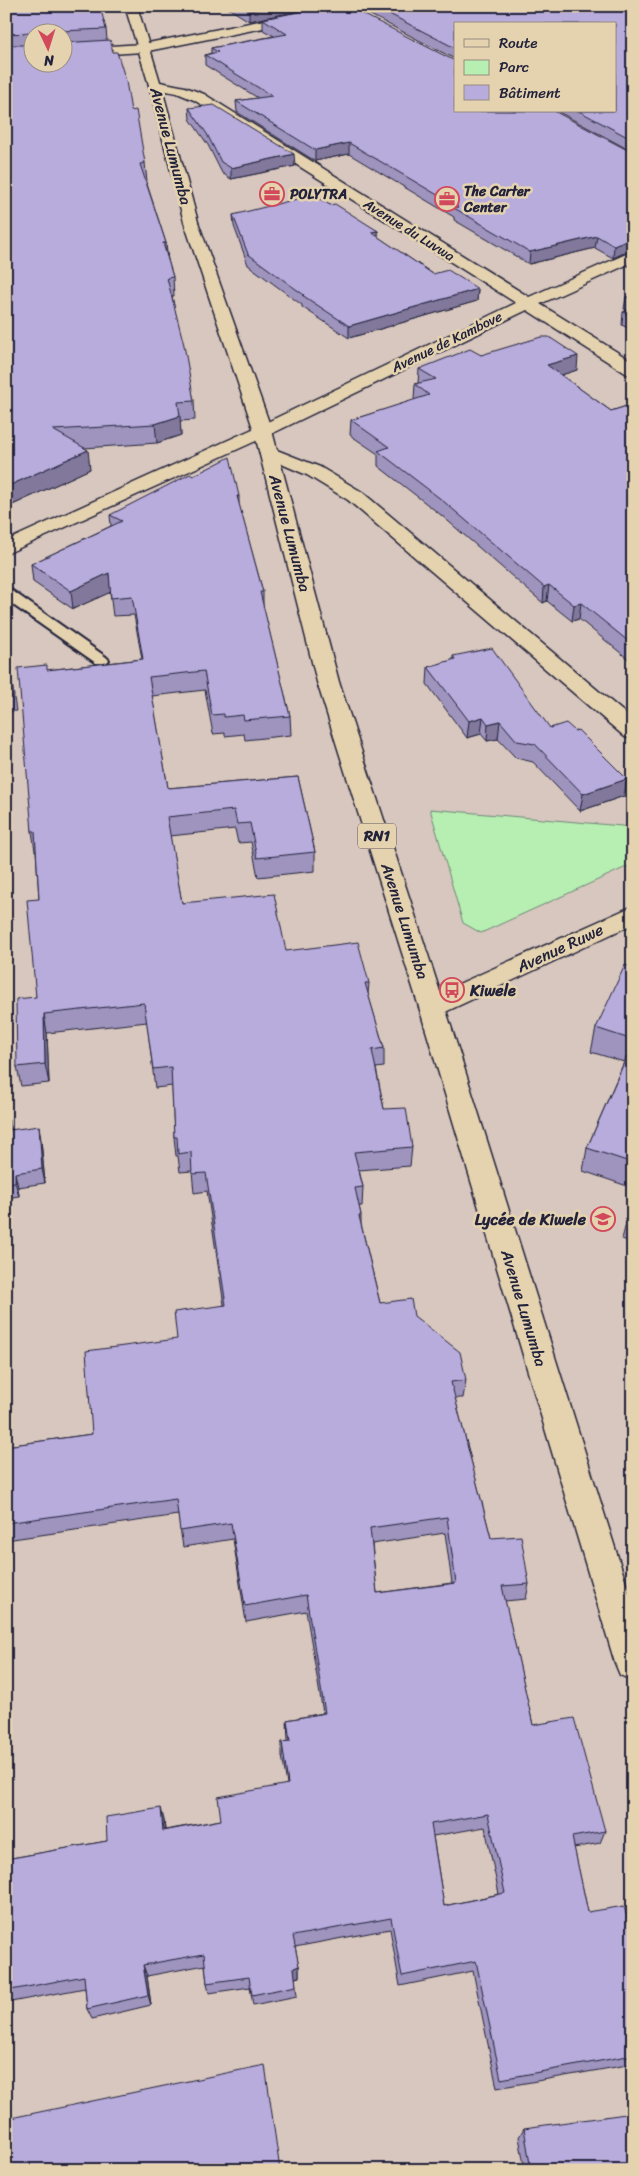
<svg xmlns="http://www.w3.org/2000/svg" width="639" height="2176" viewBox="0 0 639 2176" font-family="Sriracha,sans-serif">
	<style>
		.green { fill: #b7efb2; stroke: #6c8876 }
		.lines { fill: none; stroke-linecap: round; stroke-linejoin: round }
		.lane-casing { stroke: #22223b; stroke-width: 4 }
		.street-casing { stroke: #22223b; stroke-width: 3 }
		.secondary-casing { stroke: #22223b; stroke-width: 3 }
		.highway-casing { stroke: #22223b; stroke-width: 3 }
		.lane { fill: #e5d3b0; fill-rule: evenodd }
		.street { fill: #e5d3b0; fill-rule: evenodd }
		.secondary { fill: #e5d3b0; fill-rule: evenodd }
		.highway { fill: #e5d3b0; fill-rule: evenodd }
		.wall { fill: #9e94be; stroke: #22223b; fill-rule: evenodd }
		.shaded-wall { fill: #81789b; stroke: #22223b }
		.building { fill: #b8acdd; stroke: #22223b; fill-rule: evenodd }
		.labels { text-anchor: middle; dominant-baseline: central; stroke-width: 5; stroke-linejoin: round; paint-order: stroke }
		.far-poi-label { font-size: 14px; font-weight: bold; fill: #22223b; stroke: #e5d3b0; text-anchor: start }
		.far-street-label { font-size: 14px; fill: #22223b; stroke: #e5d3b0 }
		.shield { fill: #e5d3b0; stroke: #5c575e; stroke-width: 1 }
		.shield-label { font-size: 15px; font-weight: bold; fill: #22223b }
		.street-label { font-size: 16px; fill: #22223b; stroke: #e5d3b0 }
		.poi-label { font-size: 16px; font-weight: bold; fill: #22223b; stroke: #e5d3b0; text-anchor: start }
	</style>
	<rect width="100%" height="100%" fill="#d8c7be"/>
	<filter id="ink" filterUnits="userSpaceOnUse"><feTurbulence type="fractalNoise" baseFrequency=".02" numOctaves="2"/><feDisplacementMap in="SourceGraphic" scale="10" xChannelSelector="R" yChannelSelector="G"/><feConvolveMatrix kernelMatrix="1 2 1 2 8 2 1 2 1" color-interpolation-filters="sRGB"/></filter>
	<g filter="url(#ink)">
		<!-- green -->
		<path class="green" d="M430,809L633,827V864L481,933L463,923Z"/>
		<g class="lines">
			<defs>
				<path id="lane" d="M6,589L11,590L106,657L109,660L106,663H96L6,600Z"/>
				<g id="street">
					<path d="M335,6H360L354,10L143,52L62,57V49L143,44Z"/>
					<path d="M155,81L185,87L204,94L529,297L633,251V262L540,304L633,362V375L627,374L527,310L269,435L6,554V541L257,427L516,303L194,100L177,93L150,88L149,85L150,82Z"/>
					<path d="M269,447L320,467L362,492L633,720V739L625,737L348,500L307,475L263,456L260,452L263,448Z"/>
				</g>
				<path id="secondary" d="M633,906V924L441,1014L432,1017L423,1014L419,1007L423,1000Z"/>
				<path id="highway" d="M125,6H137L161,85L198,222L272,431L339,682L445,1007L633,1605V1681L620,1675L615,1663L419,1007L317,682L254,431L184,222L149,85Z"/>
			</defs>
			<!-- lane casing -->
			<use href="#lane" class="lane-casing"/>
			<!-- street casing -->
			<use href="#street" class="street-casing"/>
			<!-- secondary casing -->
			<use href="#secondary" class="secondary-casing"/>
			<!-- highway casing -->
			<use href="#highway" class="highway-casing"/>
			<!-- lane -->
			<use href="#lane" class="lane"/>
			<!-- street -->
			<use href="#street" class="street"/>
			<!-- secondary -->
			<use href="#secondary" class="secondary"/>
			<!-- highway -->
			<use href="#highway" class="highway"/>
		</g>
		<!-- wall -->
		<g class="wall">
			<path d="M6,6L96,10L106,29L107,40L131,111L145,163L147,181H146L166,243L167,257L173,277L174,296H172L194,401L195,420L180,421L181,435L157,443L84,448L90,469L6,508ZM32,32H62V62Z"/>
			<path d="M225,6H323L249,21Z"/>
			<path d="M359,6H633V152L557,111H615L455,24V59L359,9Z"/>
			<path d="M263,19L633,153V249L613,258L595,248L529,264L454,220V217L349,154L315,161L237,112L236,101L258,98L205,65V55L211,53V48L274,36L263,30Z"/>
			<path d="M189,108L295,166L231,179L222,173L208,145L190,119Z"/>
			<path d="M330,205L378,231V237L433,274L478,289L477,301L349,338L302,307V305L248,265L234,226L233,215Z"/>
			<path d="M633,252V269L628,266L630,254Z"/>
			<path d="M633,295V331L622,325L623,312L628,311L624,309L626,297Z"/>
			<path d="M481,355L577,370L561,375L611,411L633,404V663L579,619L572,621L547,601L543,603L441,515L378,466V454L350,435L351,420L415,400L414,399L415,384L418,383L419,369Z"/>
			<path d="M239,496V505L263,592V606L290,716L291,735L245,740L244,734L225,736V733L213,734L205,690L152,696L168,788L298,777L315,852V871L258,877L251,842L238,843L235,829L170,836L182,903L286,951L369,983L368,994L384,1048V1067L376,1068L384,1109L412,1147L410,1166L359,1170L363,1187L362,1206H359L361,1215V1224L380,1303L414,1316L466,1380L463,1398H455L491,1538L529,1584L526,1599L505,1601L533,1725L605,1831L600,1843L574,1848L588,1912L633,1940V2064L497,2088L473,1971L400,1986L390,1929L295,1947L299,1966V1977L295,1978L297,1996L253,2005L250,1987L209,1993L207,1983L205,1965L147,1976L151,2005L92,2019L87,2009L85,1988L6,2003V1859L107,1841L164,1820L165,1830L221,1820L287,1784L282,1756V1742L288,1741L287,1720L323,1713L306,1611L246,1622L233,1539L183,1547L178,1515L6,1540V1446L92,1434L177,1339L224,1305L207,1191L194,1193L192,1171L180,1172L178,1156H176L174,1137L172,1086L155,1088L147,1022L47,1033L49,1083L21,1086L17,1067L36,997L39,899L36,851H35L32,831L47,670L142,659L134,615L113,616L110,592L73,609L33,582L31,564L111,526L110,515ZM445,1533L452,1583L377,1593L372,1544ZM485,1827L499,1894L444,1906L433,1836Z"/>
			<path d="M453,656L550,728L627,779L624,796L580,811L533,762L516,758L498,739L487,741L481,734L467,738L427,684L428,667L453,660Z"/>
			<path d="M9,665L16,711L6,712V666Z"/>
			<path d="M633,968V1188L583,1171L587,1148L624,1062L591,1052L596,1028Z"/>
			<path d="M6,1120L12,1129L41,1140L45,1183L18,1187L19,1196L6,1198Z"/>
			<path d="M633,1204V1243L622,1239L628,1216Z"/>
			<path d="M524,2128L633,2170H525L519,2137Z"/>
		</g>
		<!-- shaded-wall -->
		<g class="shaded-wall">
			<path d="M168,6H191L168,8Z"/>
			<path d="M271,6H323L249,21V11Z"/>
			<path d="M349,143V154L315,161V150Z"/>
			<path d="M294,154L295,166L231,179V168Z"/>
			<path d="M378,231V242L371,232Z"/>
			<path d="M597,236L595,248L529,264L530,252Z"/>
			<path d="M633,238V249L613,258L614,246Z"/>
			<path d="M163,243H166L168,261Z"/>
			<path d="M478,289L477,301L349,338V326Z"/>
			<path d="M578,356L577,370L546,380L547,365Z"/>
			<path d="M180,416L181,435L157,443L155,424Z"/>
			<path d="M88,450L90,469L6,508V487Z"/>
			<path d="M109,573L111,592L73,609L71,591Z"/>
			<path d="M549,585L547,601L543,603L544,587Z"/>
			<path d="M581,603L579,619L572,621L574,605Z"/>
			<path d="M483,717L481,734L467,738L469,721Z"/>
			<path d="M500,721L498,739L487,741L488,724Z"/>
			<path d="M627,779L624,796L580,811L583,794Z"/>
			<path d="M44,1014L47,1033L49,1083L45,1064Z"/>
			<path d="M39,1126L41,1140L45,1183L42,1169Z"/>
			<path d="M15,1173L18,1187L19,1196L15,1182Z"/>
			<path d="M161,1808L164,1820L166,1843L163,1831Z"/>
			<path d="M143,1965L147,1976L151,2005L148,1995Z"/>
			<path d="M299,1966V1977L294,1978V1968Z"/>
		</g>
		<!-- building -->
		<g class="building">
			<path d="M6,6H95L96,10H101L106,29L60,31V32H32V62H62V43L110,40L113,52H117L126,81L131,111L136,110L145,163L140,164L166,243H163L173,277L167,278L184,345L194,401L178,402L180,416L155,424L53,430L88,450L6,487V45H30L32,35L30,33L6,34Z"/>
			<path d="M242,6H271L249,11Z"/>
			<path d="M329,6H347L455,61V111H554L633,153V238L614,246L597,236L530,252L454,208L458,207L349,143L315,150L236,101L272,96L205,55L218,52L211,48L287,34L263,19Z"/>
			<path d="M374,6H633V140L579,111H615V24H455V48Z"/>
			<path d="M214,105L294,154L231,168L221,162L207,134L189,108Z"/>
			<path d="M313,195L330,205L335,204L378,231L371,232L433,274L448,270L478,289L349,326L302,295H304L248,254L233,215Z"/>
			<path d="M633,295V300L626,297Z"/>
			<path d="M633,309V318L623,312Z"/>
			<path d="M541,337H549L578,356L547,365L611,411L633,404V645L581,603L574,605L549,585L544,587L442,500L378,451L389,447L351,420L429,395L415,384L436,379L419,369L470,349L481,355Z"/>
			<path d="M230,457L239,496H237L263,592H260L290,716L244,720L243,715L224,717V714L212,715L204,671L149,677L168,788L298,777L315,852L257,858L250,823L237,824L234,810L167,817L182,903L274,894L286,951L358,942L369,983H365L384,1048L372,1050L384,1109L406,1108L412,1147L354,1152L363,1187L355,1188L361,1215L359,1216L380,1303L411,1299L414,1316L460,1352L466,1380L451,1382L491,1538L521,1536L529,1584L502,1586L533,1725L574,1718L605,1831L572,1837L588,1912L624,1906L633,1940V2055L501,2079L476,1961L402,1976L391,1918L293,1936L299,1966L294,1968L296,1986L252,1995L249,1977L207,1983L204,1954L143,1965L148,1995L87,2009L84,1976L6,1991V1859L107,1841L106,1817L161,1808L163,1831L221,1820L218,1797L288,1784L282,1742L290,1741L287,1720L325,1713L306,1595L245,1606L231,1523L180,1531L176,1499L6,1523V1446L92,1434L86,1351L177,1339L174,1312L226,1305L206,1173L192,1174L191,1152L178,1154L177,1137H174L171,1067L153,1069L144,1003L44,1014L45,1064L17,1067L16,999L36,997L27,900L39,899L35,831H32L18,668L47,665V670L143,659L132,596L111,598L109,573L71,591L31,564L122,521L110,515L190,474L193,476ZM447,1517L456,1583L377,1593L370,1528ZM488,1814L505,1893L444,1906L431,1824Z"/>
			<path d="M492,648L550,728L566,723L575,731L578,730L627,779L583,794L535,744L517,741L500,721L488,724L483,717L469,721L428,667L455,659L453,656Z"/>
			<path d="M9,665L14,696L6,697V666Z"/>
			<path d="M625,965L633,968V1040L596,1028Z"/>
			<path d="M633,1042V1163L587,1148Z"/>
			<path d="M6,1120H9L10,1130L39,1126L42,1169L15,1173V1182L6,1183Z"/>
			<path d="M633,1204V1218L628,1216Z"/>
			<path d="M265,2065L280,2170H6V2119Z"/>
			<path d="M633,2113V2170H531L524,2128Z"/>
		</g>
	</g>
	<!-- icons -->
	<defs>
		<symbol id="office-ring" viewBox="-11 -11 22 22"><circle r="9.5" fill="#e5d3b0" stroke="#d1495b" stroke-width="1.5"/><path d="M-6-3h4V-5.5h4V-3h4V5H-6ZM-1-4.5V-3h2v-1.5ZM-6 0V1H6V0Z" fill="#d1495b"/></symbol>
		<symbol id="bus-ring" viewBox="-11 -11 22 22"><circle r="9.5" fill="#e5d3b0" stroke="#d1495b" stroke-width="1.5"/><path d="M-5-6H5V4H4V6H2V4H-2V6H-4V4H-5ZM-3.5-4V0h7V-4ZM-3.5 1.2v1.5H-2V1.2ZM2 1.2v1.5H3.5V1.2Z" fill="#d1495b"/></symbol>
		<symbol id="school-ring" viewBox="-11 -11 22 22"><circle r="9.5" fill="#e5d3b0" stroke="#d1495b" stroke-width="1.5"/><path d="M0-5L7-2L0 1L-7-2ZM-4 1L0 2.5L4 1V4Q0 6-4 4Z" fill="#d1495b"/></symbol>
	</defs>
	<g fill-rule="evenodd">
		<use href="#office-ring" x="258" y="180" width="28" height="28"/>
		<use href="#office-ring" x="433" y="185" width="28" height="28"/>
		<use href="#bus-ring" x="438" y="976" width="28" height="28"/>
		<use href="#school-ring" x="589" y="1205" width="28" height="28"/>
	</g>
	<g class="labels">
		<!-- far-poi labels -->
		<g class="far-poi-label">
			<text x="464" y="191">The Carter<tspan x="464" dy="16">Center</tspan></text>
			<text x="290" y="194">POLYTRA</text>
		</g>
		<!-- far-street labels -->
		<g class="far-street-label">
			<text transform="translate(409 230) rotate(32)">Avenue du Luvwa</text>
			<text transform="translate(447 342) rotate(-26)">Avenue de Kambove</text>
		</g>
		<!-- shield labels -->
		<rect class="shield" x="358" y="823.5" width="38" height="25" rx="4"/>
		<g class="shield-label">
			<text x="377" y="836">RN1</text>
		</g>
		<!-- street labels -->
		<g class="street-label">
			<text transform="translate(171 146) rotate(75)">Avenue Lumumba</text>
			<text transform="translate(290 533) rotate(75)">Avenue Lumumba</text>
			<text transform="translate(405 921) rotate(72)">Avenue Lumumba</text>
			<text transform="translate(560 948) rotate(-25)">Avenue Ruwe</text>
			<text transform="translate(524 1308) rotate(73)">Avenue Lumumba</text>
		</g>
		<!-- poi labels -->
		<g class="poi-label">
			<text x="470" y="990">Kiwele</text>
			<text x="586" y="1219" text-anchor="end">Lycée de Kiwele</text>
		</g>
	</g>
	<!-- margin -->
	<rect width="639" height="2176" fill="none" stroke="#e5d3b0" stroke-width="25"/>
	<rect x="12" y="12" width="614" height="2151" fill="none" stroke="#22223b" stroke-width="2" filter="url(#ink)"/>
	<!-- legend -->
	<rect x="454" y="22" width="162" height="90" fill="#e5d3b0" stroke="#978c81"/>
	<rect x="464" y="39" width="25" height="8" fill="#e5d3b0" stroke="#978c81"/>
	<text x="499" y="48" font-size="15" fill="#22223b">Route</text>
	<rect x="464" y="60" width="25" height="15" fill="#b7efb2" stroke="#978c81"/>
	<text x="499" y="72" font-size="15" fill="#22223b">Parc</text>
	<rect x="464" y="85" width="25" height="15" fill="#b8acdd" stroke="#978c81"/>
	<text x="499" y="98" font-size="15" fill="#22223b">Bâtiment</text>
	<!-- north arrow -->
	<g transform="translate(48 48) rotate(176)"><circle r="24" fill="#e5d3b0" stroke="#978c81"/>
	<path d="M0-4L9 19L0 12L-9 19Z" fill="#d1495b"/>
	<text y="-8" font-size="14" font-weight="bold" text-anchor="middle" fill="#22223b">N</text>
	</g>
</svg>
